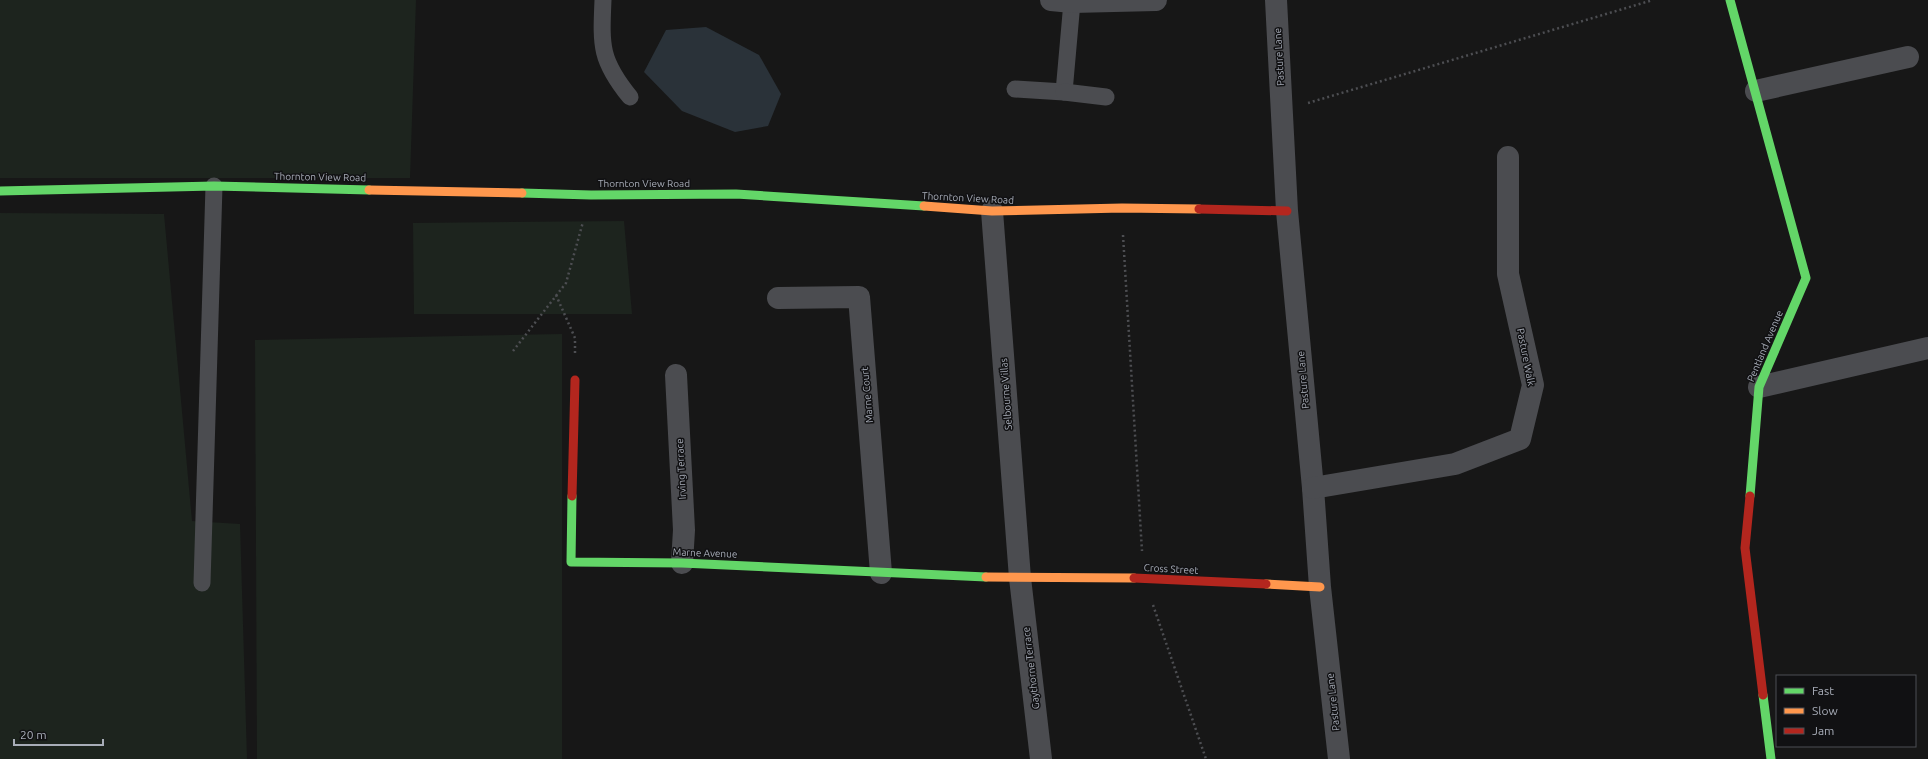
<svg xmlns="http://www.w3.org/2000/svg" width="1928" height="759" viewBox="0 0 1928 759" font-family="Ubuntu,sans-serif">
	<style>
		.green { fill: #1d241e }
		.water { fill: #2a3239 }
		.lines { fill: none; stroke-linecap: round; stroke-linejoin: round }
		.path { stroke: #4d4e52; stroke-width: 2.5; stroke-dasharray: 2 3; stroke-linecap: butt }
		.lane { stroke: #4b4c50; stroke-width: 17 }
		.street { stroke: #4b4c50; stroke-width: 22 }
		.fast { stroke: #63d668; stroke-width: 9 }
		.slow { stroke: #ff974d; stroke-width: 9 }
		.jam { stroke: #b3261e; stroke-width: 9 }
		.labels { text-anchor: middle; dominant-baseline: central; stroke-width: 3; stroke-linejoin: round; paint-order: stroke }
		.street-label { font-size: 10px; fill: #a8adb8; stroke: #111113 }
	</style>
	<rect width="100%" height="100%" fill="#171717"/>
	<!-- green -->
	<g class="green">
		<path d="M0,0H416L410,178H0Z"/>
		<path d="M0,213L164,214L192,521L240,524L247,759H0Z"/>
		<path d="M624,221L632,314H414L413,223Z"/>
		<path d="M562,334V759H257L255,340Z"/>
	</g>
	<!-- water -->
	<path class="water" d="M706,27L759,55L781,94L768,126L735,132L682,111L644,72L666,30Z"/>
	<g class="lines">
		<!-- path -->
		<g class="path">
			<path d="M1308,103L1653,0"/>
			<path d="M1123,235L1142,551"/>
			<path d="M556,295L575,338V355"/>
			<path d="M513,351L566,283L583,222"/>
			<path d="M1153,605L1206,759"/>
		</g>
		<!-- lane -->
		<g class="lane">
			<path d="M603,0C601,46 600,60 630,97"/>
			<path d="M1015,89L1064,92L1072,2"/>
			<path d="M1064,92L1106,97"/>
			<path d="M202,583L214,186"/>
		</g>
		<!-- street -->
		<g class="street">
			<path d="M1051,0L1072,2L1156,0"/>
			<path d="M1276,0L1287,211L1313,488L1320,587L1339,759"/>
			<path d="M1756,91L1908,57"/>
			<path d="M992,211L1020,578L1041,759"/>
			<path d="M778,298L859,297L881,573"/>
			<path d="M676,375L684,530L682,563"/>
			<path d="M1759,387L1928,348"/>
			<path d="M1313,488L1455,464L1520,439L1533,385L1508,274V157"/>
		</g>
		<!-- fast -->
		<g class="fast">
			<path d="M1730,0L1806,278L1759,387L1750,496"/>
			<path d="M0,191L214,186L369,190"/>
			<path d="M522,193L591,195L736,194L924,206"/>
			<path d="M572,496L571,562L682,563L986,577"/>
			<path d="M1763,695L1771,759"/>
		</g>
		<!-- slow -->
		<g class="slow">
			<path d="M369,190L522,193"/>
			<path d="M924,206L992,211L1122,208L1199,209"/>
			<path d="M986,577L1134,578"/>
			<path d="M1266,584L1320,587"/>
		</g>
		<!-- jam -->
		<g class="jam">
			<path d="M1199,209L1287,211"/>
			<path d="M572,496L575,380"/>
			<path d="M1750,496L1745,548L1763,695"/>
			<path d="M1134,578L1266,584"/>
		</g>
	</g>
	<g class="labels">
		<!-- street labels -->
		<g class="street-label">
			<text transform="translate(1279 57) rotate(-93)">Pasture Lane</text>
			<text transform="translate(320 177) rotate(1)">Thornton View Road</text>
			<text x="644" y="183">Thornton View Road</text>
			<text transform="translate(968 198) rotate(3)">Thornton View Road</text>
			<text transform="translate(1765 346) rotate(-67)">Pentland Avenue</text>
			<text transform="translate(1526 357) rotate(79)">Pasture Walk</text>
			<text transform="translate(1303 380) rotate(-95)">Pasture Lane</text>
			<text transform="translate(1006 394) rotate(-94)">Selbourne Villas</text>
			<text transform="translate(867 395) rotate(-95)">Marne Court</text>
			<text transform="translate(681 469) rotate(-93)">Irving Terrace</text>
			<text transform="translate(705 553) rotate(2)">Marne Avenue</text>
			<text transform="translate(1171 569) rotate(3)">Cross Street</text>
			<text transform="translate(1031 668) rotate(-97)">Gaythorne Terrace</text>
			<text transform="translate(1333 702) rotate(-96)">Pasture Lane</text>
		</g>
	</g>
	<!-- legend -->
	<rect x="1776" y="675" width="140" height="72" fill="#111113" stroke="#4d4f55"/>
	<rect x="1784" y="688" width="20" height="6" fill="#63d668" stroke="#4d4f55"/>
	<text x="1812" y="695" font-size="12" fill="#a8adb8">Fast</text>
	<rect x="1784" y="708" width="20" height="6" fill="#ff974d" stroke="#4d4f55"/>
	<text x="1812" y="715" font-size="12" fill="#a8adb8">Slow</text>
	<rect x="1784" y="728" width="20" height="6" fill="#b3261e" stroke="#4d4f55"/>
	<text x="1812" y="735" font-size="12" fill="#a8adb8">Jam</text>
	<!-- scale -->
	<path d="M14 739v6h89v-6" fill="none" stroke="#a8adb8" stroke-width="2"/>
	<text x="20" y="739" font-size="12" fill="#a8adb8" stroke="#111113" stroke-width="3" paint-order="stroke">20 m</text>
</svg>
